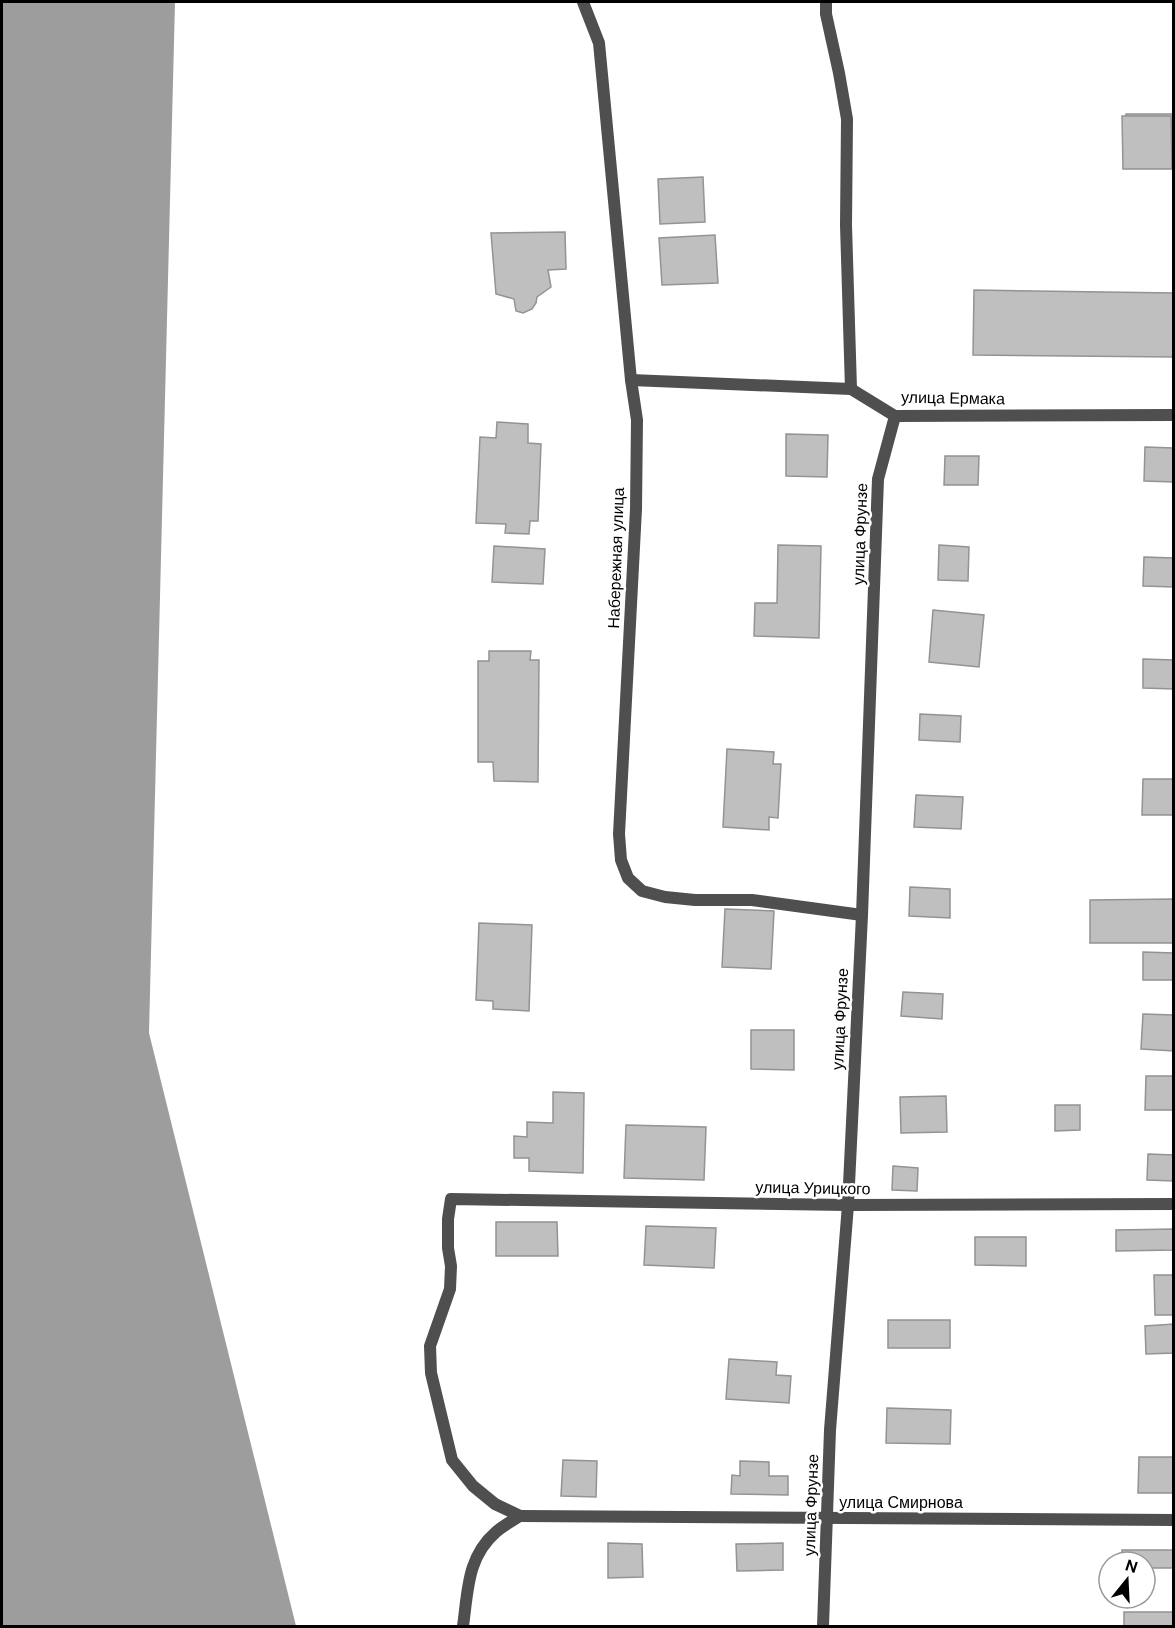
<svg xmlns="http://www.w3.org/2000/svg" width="1175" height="1628" viewBox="0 0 1175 1628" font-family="'DM Sans',sans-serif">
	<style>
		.water { fill: #9d9d9d }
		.building { fill: #bfbfbf; stroke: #939393; stroke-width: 1.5 }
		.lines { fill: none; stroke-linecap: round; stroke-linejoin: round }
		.minor { stroke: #4f4f4f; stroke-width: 12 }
		.tertiary { stroke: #4f4f4f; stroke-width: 12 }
		.labels { text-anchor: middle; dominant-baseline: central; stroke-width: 5; stroke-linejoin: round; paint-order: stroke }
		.street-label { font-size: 16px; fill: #000; stroke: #fff }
	</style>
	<rect width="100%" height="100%" fill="#fff"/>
	<!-- water -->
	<path class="water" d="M2,2H175L149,1033L296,1626H2Z"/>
	<!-- building -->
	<g class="building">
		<rect x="1126" y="114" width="48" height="54"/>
		<path d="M1122,116H1171L1172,169H1123Z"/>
		<path d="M703,177L705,222L660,224L658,179Z"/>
		<path d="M565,232L566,269L548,270L551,287L537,297L536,303L532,309L523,313L516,311L514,299L496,294L491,233Z"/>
		<path d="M715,235L718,283L662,285L659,238Z"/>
		<path d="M974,290L1174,293V357L973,355Z"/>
		<path d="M497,422L528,424V443L541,444L538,521H530L529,534L505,533L506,524L476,523L480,437L496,438Z"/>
		<path d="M786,434L828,435L827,477L786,476Z"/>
		<path d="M1145,447L1174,448V482L1144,481Z"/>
		<path d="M945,456H979L978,485H944Z"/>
		<path d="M778,545L821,546L819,638L754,636L755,603H777Z"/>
		<path d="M939,545L969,547L968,581L938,580Z"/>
		<path d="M494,546L545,549L543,584L492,582Z"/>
		<path d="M1144,557L1174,558V587L1143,586Z"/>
		<path d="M933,610L984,615L979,667L929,662Z"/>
		<path d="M489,651H531L530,660H539L538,782L494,781L493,762H478V661H489Z"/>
		<path d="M1143,659L1174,660V689L1143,688Z"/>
		<path d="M920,714L961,716L960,742L919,740Z"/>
		<path d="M727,749L774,752L773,764H781L778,818L769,817V830L723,827Z"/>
		<path d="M1143,779H1174V815H1142Z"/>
		<path d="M916,795L963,797L961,829L914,827Z"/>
		<path d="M910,887L950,889V918L909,916Z"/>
		<path d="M1174,899V943H1090V900Z"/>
		<path d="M725,909L774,911L771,969L722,967Z"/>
		<path d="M479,923L532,925L529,1011L493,1009V1001L476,1000Z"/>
		<path d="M1143,952L1174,953V980H1143Z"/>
		<path d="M903,992L943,994L942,1019L901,1016Z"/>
		<path d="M1143,1014L1174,1015V1051L1141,1049Z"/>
		<path d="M751,1030H794V1070L751,1069Z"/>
		<path d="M1146,1076H1174V1110H1145Z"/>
		<path d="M553,1092L584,1093L583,1173L529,1171V1158H514V1136L527,1137V1122L553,1123Z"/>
		<path d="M946,1096L947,1132L901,1133L900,1097Z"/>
		<path d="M1055,1105H1080V1130L1055,1131Z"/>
		<path d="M626,1125L706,1127L704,1180L624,1178Z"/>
		<path d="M1148,1154L1174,1155V1181L1147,1180Z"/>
		<path d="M893,1166L918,1168L917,1191L892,1190Z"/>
		<path d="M496,1222H557L558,1256H496Z"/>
		<path d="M646,1226L716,1228L714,1268L644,1265Z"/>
		<path d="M1174,1229V1250L1116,1251V1230Z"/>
		<path d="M975,1237H1026V1266L975,1265Z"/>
		<path d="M1154,1275H1174V1315H1155Z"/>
		<rect x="888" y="1320" width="62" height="28"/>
		<path d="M1174,1324V1353L1146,1354L1145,1326Z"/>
		<path d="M729,1359L777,1362L776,1375L791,1376L789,1403L726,1399Z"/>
		<path d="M887,1408L951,1410L950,1444L886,1443Z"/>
		<path d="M1139,1457H1174V1493H1138Z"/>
		<path d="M563,1460L597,1461L596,1497L561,1496Z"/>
		<path d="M740,1461L769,1462V1476H788V1495L731,1494L732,1475L740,1476Z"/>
		<path d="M608,1543L642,1544L643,1577L608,1578Z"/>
		<path d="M783,1543V1570L737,1571L736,1544Z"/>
		<path d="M1122,1550H1174V1568H1145V1562H1122Z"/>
		<rect x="1124" y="1612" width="50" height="14"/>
	</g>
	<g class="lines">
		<!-- minor -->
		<g class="minor">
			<path d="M583,2L599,43L631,380L637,420L636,509L619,834L621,860L628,878L642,891L665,897L695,900H752L862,915"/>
			<path d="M826,2V14L839,73L847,119L846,225L851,389"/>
			<path d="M631,380L851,389L895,416"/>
			<path d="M520,1516L1174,1520"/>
			<path d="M463,1626C468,1591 467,1557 496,1532C503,1526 512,1521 520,1516L495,1504L473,1486L452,1460L431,1373L430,1346L450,1289L451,1266L448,1248V1219L451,1199L848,1205L1174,1204"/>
		</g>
		<!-- tertiary -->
		<path class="tertiary" d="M823,1626L830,1430L848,1205L862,915L878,479L895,416L1174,415"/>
	</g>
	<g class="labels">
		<!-- street labels -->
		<g class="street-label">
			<text transform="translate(953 398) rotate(1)">улица Ермака</text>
			<text transform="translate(860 534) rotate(-88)">улица Фрунзе</text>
			<text transform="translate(616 558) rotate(-88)">Набережная улица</text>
			<text transform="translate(840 1019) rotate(-87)">улица Фрунзе</text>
			<text transform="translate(813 1188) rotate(1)">улица Урицкого</text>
			<text x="901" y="1502">улица Смирнова</text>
			<text transform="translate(811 1505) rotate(-88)">улица Фрунзе</text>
		</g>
	</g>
	<!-- border -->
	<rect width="1175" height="1628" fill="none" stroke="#000000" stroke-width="6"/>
	<!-- north arrow -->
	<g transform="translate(1127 1580) rotate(18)"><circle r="28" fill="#ffffff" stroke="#999999" stroke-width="1.5"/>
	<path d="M0-4.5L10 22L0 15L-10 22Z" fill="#000000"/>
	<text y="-9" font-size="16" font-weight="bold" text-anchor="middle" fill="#000000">N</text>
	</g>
</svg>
